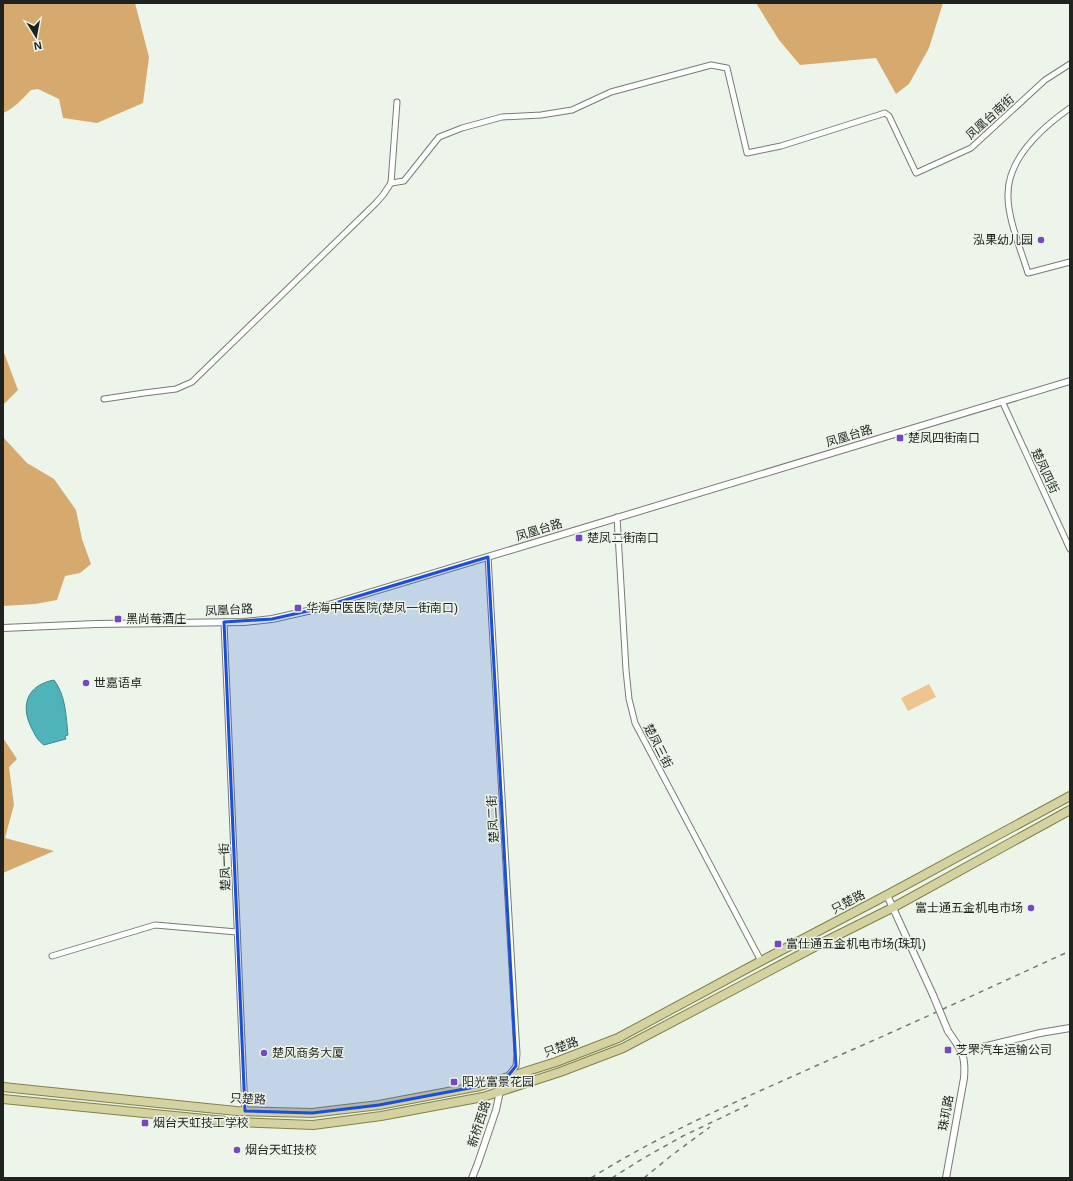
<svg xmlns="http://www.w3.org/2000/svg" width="1073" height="1181" viewBox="0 0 1073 1181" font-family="Arial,'Noto Sans SC',sans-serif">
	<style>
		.green { fill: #eec58f }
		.forest { fill: #d6aa6f }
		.water { fill: #50b3ba; stroke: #41888b }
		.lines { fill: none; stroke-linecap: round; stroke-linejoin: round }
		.minor-casing { stroke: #757d73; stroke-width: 7 }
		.tertiary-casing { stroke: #757d73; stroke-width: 8 }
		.primary-casing { stroke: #82814a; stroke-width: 10 }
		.minor { stroke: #fff; stroke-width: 5 }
		.tertiary { stroke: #fff; stroke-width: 6 }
		.primary { stroke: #d4d2a0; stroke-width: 8 }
		.rail { stroke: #747a73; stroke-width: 1.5; stroke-dasharray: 5 5; stroke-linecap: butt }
		.tertiary-bridge-casing { stroke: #757d73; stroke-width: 8; stroke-linecap: butt }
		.tertiary-bridge { stroke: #fff; stroke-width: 6 }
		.marked { fill: #1d4ed8; fill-opacity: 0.2; stroke: #1d4ed8; stroke-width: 3; stroke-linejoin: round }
		.poi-dot { fill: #7548c0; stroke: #edf5ea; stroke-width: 1.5 }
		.labels { text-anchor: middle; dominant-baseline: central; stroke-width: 3; stroke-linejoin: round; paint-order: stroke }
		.street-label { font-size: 12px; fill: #1f221e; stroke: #edf5ea }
		.poi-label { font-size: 12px; fill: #1f221e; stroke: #edf5ea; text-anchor: start }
	</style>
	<rect width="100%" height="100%" fill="#edf5ea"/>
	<!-- green -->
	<path class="green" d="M929,684L936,697L908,711L901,698Z"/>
	<!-- forest -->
	<g class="forest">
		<path d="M3,3H135L149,57L143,103L97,123L63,118L59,99L38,89L31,90C23,98 14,109 3,113Z"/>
		<path d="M756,3H943L929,48L909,84L896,94L876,58L800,65L779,40Z"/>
		<path d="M3,350L18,390L3,405Z"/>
		<path d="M3,437L27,463L54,479L76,510L82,539L91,564L80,573L65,576L57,600L35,604L3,606Z"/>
		<path d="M3,738L17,759L9,767L14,805L5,838L54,851L3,873Z"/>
	</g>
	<!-- water -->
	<path class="water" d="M54,680C66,696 66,716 68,735L65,736L66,739L44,745C37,740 35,735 31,727C20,704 28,685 54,680Z"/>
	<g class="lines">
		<defs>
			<g id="minor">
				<path d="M1070,108C1043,127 1008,158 1008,194C1007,217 1021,250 1028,273L1070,262"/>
				<path d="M391,183L404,181L439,137L462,128L502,117L541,115L572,110L611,92L711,65L727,68L747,153L781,146L885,113L889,116L916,173L971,148L1045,80L1070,64"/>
				<path d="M104,399L144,393L176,389L192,382L376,203L383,195L391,183L397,102"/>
				<path d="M1002,401L1070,549"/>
				<path d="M617,517L626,670L629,699L635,723L761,961"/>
				<path d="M488,557L517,1054L516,1066L508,1076"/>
				<path d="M224,622L245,1111"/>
				<path d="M52,956L155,925L237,932"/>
			</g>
			<g id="tertiary">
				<path d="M3,628L96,624L244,622L272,619L312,610L1070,381"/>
				<path d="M887,895L933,995"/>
				<path d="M962,1052L1040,1033L1070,1028"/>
				<path d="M472,1178L478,1163L496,1110L500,1091L507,1077"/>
				<path d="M946,1178L964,1078C966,1054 961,1050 948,1031"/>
			</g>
			<g id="primary">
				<path d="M3,1087L236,1111L312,1113L379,1105L480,1086L556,1062L618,1038L761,961L887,895L1070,796"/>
				<path d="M3,1099L235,1122L313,1125L381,1116L483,1097L560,1072L623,1048L822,943L894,907L1070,810"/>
			</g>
		</defs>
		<!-- minor casing -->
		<use href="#minor" class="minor-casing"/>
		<!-- tertiary casing -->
		<use href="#tertiary" class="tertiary-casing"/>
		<!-- primary casing -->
		<use href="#primary" class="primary-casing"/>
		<!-- minor -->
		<use href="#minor" class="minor"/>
		<!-- tertiary -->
		<use href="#tertiary" class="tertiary"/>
		<!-- primary -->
		<use href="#primary" class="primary"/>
		<!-- rail -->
		<g class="rail">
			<path d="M591,1178C669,1129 754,1094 838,1056C916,1022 993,986 1070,951"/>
			<path d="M612,1178L642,1159L683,1136L748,1105"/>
			<path d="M644,1178L672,1155L710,1127"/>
		</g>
		<defs>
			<path id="tertiary-bridge" d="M933,995L948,1031"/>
		</defs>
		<!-- tertiary-bridge casing -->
		<use href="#tertiary-bridge" class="tertiary-bridge-casing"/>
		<!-- tertiary-bridge -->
		<use href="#tertiary-bridge" class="tertiary-bridge"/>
	</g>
	<!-- marked area -->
	<path class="marked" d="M488,557L516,1066L507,1077L480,1086L379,1105L312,1113L245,1111L224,622L272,619L312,610Z"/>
	<!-- markers -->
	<g class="poi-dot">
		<circle cx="1041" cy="240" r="4"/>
		<rect x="896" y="434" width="8" height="8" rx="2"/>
		<rect x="575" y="534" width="8" height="8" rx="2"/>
		<rect x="294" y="604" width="8" height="8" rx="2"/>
		<rect x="114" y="615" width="8" height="8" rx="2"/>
		<circle cx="86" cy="683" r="4"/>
		<circle cx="1031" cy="908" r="4"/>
		<rect x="774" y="940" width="8" height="8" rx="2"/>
		<rect x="944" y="1046" width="8" height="8" rx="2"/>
		<circle cx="264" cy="1053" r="4"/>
		<rect x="450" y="1078" width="8" height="8" rx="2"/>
		<rect x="141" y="1119" width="8" height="8" rx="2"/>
		<circle cx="237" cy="1150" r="4"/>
	</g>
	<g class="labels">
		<!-- street labels -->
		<g class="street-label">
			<text transform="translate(990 117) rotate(-42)">凤凰台南街</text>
			<text transform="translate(849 436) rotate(-17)">凤凰台路</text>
			<text transform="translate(1045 471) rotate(65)">楚凤四街</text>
			<text transform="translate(539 530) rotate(-17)">凤凰台路</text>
			<text transform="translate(229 610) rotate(-3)">凤凰台路</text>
			<text transform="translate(658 746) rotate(63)">楚凤三街</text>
			<text transform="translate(493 819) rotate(-93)">楚凤二街</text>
			<text transform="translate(225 867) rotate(-92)">楚凤一街</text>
			<text transform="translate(848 902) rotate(-28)">只楚路</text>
			<text transform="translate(561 1047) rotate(-20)">只楚路</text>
			<text transform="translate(248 1099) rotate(3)">只楚路</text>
			<text transform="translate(946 1113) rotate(-80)">珠玑路</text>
			<text transform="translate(479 1124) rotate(-72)">新桥西路</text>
		</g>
		<!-- poi labels -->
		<g class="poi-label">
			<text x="1033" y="240" text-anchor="end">泓果幼儿园</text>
			<text x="908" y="438">楚凤四街南口</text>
			<text x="587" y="538">楚凤二街南口</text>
			<text x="306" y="608">华海中医医院(楚凤一街南口)</text>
			<text x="126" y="619">黑尚莓酒庄</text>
			<text x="94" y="683">世嘉语卓</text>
			<text x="1023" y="908" text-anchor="end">富士通五金机电市场</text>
			<text x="786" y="944">富仕通五金机电市场(珠玑)</text>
			<text x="956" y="1050">芝罘汽车运输公司</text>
			<text x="272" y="1053">楚风商务大厦</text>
			<text x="462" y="1082">阳光富景花园</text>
			<text x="153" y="1123">烟台天虹技工学校</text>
			<text x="245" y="1150">烟台天虹技校</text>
		</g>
	</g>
	<!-- border -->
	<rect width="1073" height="1181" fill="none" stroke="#1f221e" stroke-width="8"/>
	<!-- north arrow -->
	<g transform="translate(36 36) rotate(169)" stroke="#edf5ea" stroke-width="3" paint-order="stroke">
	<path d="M0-3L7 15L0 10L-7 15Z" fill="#1f221e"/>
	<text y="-6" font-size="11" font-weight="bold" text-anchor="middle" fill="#1f221e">N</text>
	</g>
</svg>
